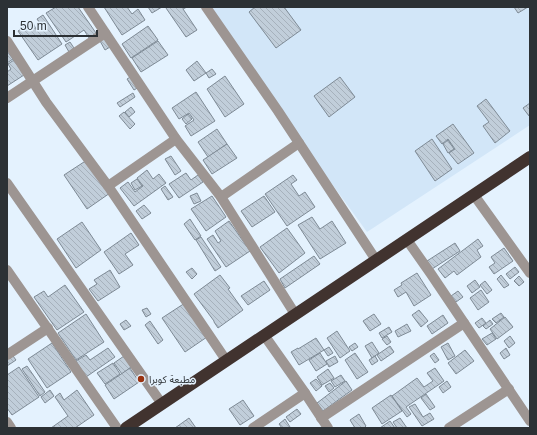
<svg xmlns="http://www.w3.org/2000/svg" width="537" height="435" viewBox="0 0 537 435" font-family="Arial,'Noto Sans Arabic',sans-serif">
	<style>
		.built { fill: #d2e6f8 }
		.building { fill: url(#building-back-hatch); stroke: #7e8a95 }
		.lines { fill: none; stroke-linecap: round; stroke-linejoin: round }
		.minor { stroke: #9d9592; stroke-width: 10 }
		.highway { stroke: #41332f; stroke-width: 12 }
		.poi-dot { fill: #9a3310; stroke: #e4f2fe; stroke-width: 1.5 }
		.labels { text-anchor: middle; dominant-baseline: central; stroke-width: 3; stroke-linejoin: round; paint-order: stroke }
		.poi-label { font-size: 10px; fill: #2c3135; stroke: #e4f2fe; text-anchor: start }
	</style>
	<defs>
		<pattern id="building-back-hatch" width="6" height="6" patternUnits="userSpaceOnUse"><rect width="6" height="6" fill="#c1ceda"/><path d="M-1 5l2 2M0 0l6 6M5-1l2 2" fill="none" stroke="#a6b1bc"/></pattern>
	</defs>
	<rect width="100%" height="100%" fill="#e4f2fe"/>
	<!-- built -->
	<path class="built" d="M203,7H530V125L367,232Z"/>
	<!-- building -->
	<g class="building">
		<path d="M56,7H78L96,33L89,38L84,30L66,42L46,13Z"/>
		<path d="M104,7H127L132,14L138,9L145,20L122,35Z"/>
		<path d="M148,7H162L152,13Z"/>
		<path d="M167,7H187L183,9L197,30L186,37L166,8Z"/>
		<path d="M255,7H284L301,30L276,48L249,12Z"/>
		<path d="M514,7H528L518,13Z"/>
		<path d="M43,15L62,44L38,60L18,31L32,21L36,29L41,25L37,19Z"/>
		<path d="M148,26L158,40L131,58L122,44Z"/>
		<path d="M104,38L110,47L105,50L100,41Z"/>
		<path d="M158,41L168,55L141,72L132,58Z"/>
		<path d="M70,42L74,48L69,52L65,45Z"/>
		<path d="M7,51L13,59L7,63Z"/>
		<path d="M14,60L24,75L7,86V72L11,69L8,64Z"/>
		<path d="M197,61L206,73L194,81L186,70Z"/>
		<path d="M212,69L216,74L209,78L206,73Z"/>
		<path d="M132,76L139,87L134,90L127,79Z"/>
		<path d="M225,76L244,104L225,117L207,89Z"/>
		<path d="M340,77L355,97L329,117L314,96Z"/>
		<path d="M196,92L215,121L191,136L185,126L194,120L189,113L179,119L172,108Z"/>
		<path d="M133,93L135,97L120,107L117,103Z"/>
		<path d="M486,99L510,131L495,143L483,126L489,122L477,106Z"/>
		<path d="M530,103V115L529,116L523,108Z"/>
		<path d="M131,107L135,112L129,117L125,112Z"/>
		<path d="M124,112L135,124L130,129L119,116Z"/>
		<path d="M188,114L192,119L186,124L182,119Z"/>
		<path d="M453,124L474,153L458,164L449,153L455,149L448,139L442,144L436,136Z"/>
		<path d="M217,129L227,144L208,157L198,142Z"/>
		<path d="M432,139L452,169L435,181L415,151Z"/>
		<path d="M448,140L454,149L448,153L443,144Z"/>
		<path d="M227,144L237,158L212,174L203,160Z"/>
		<path d="M171,156L181,171L175,175L165,159Z"/>
		<path d="M87,160L110,193L87,209L64,175Z"/>
		<path d="M147,170L153,179L159,174L166,183L134,206L120,188L128,182L135,192L143,186L137,178Z"/>
		<path d="M186,173L191,180L198,175L203,182L179,198L169,184Z"/>
		<path d="M293,175L297,180L291,184L299,196L305,192L315,207L287,226L265,194Z"/>
		<path d="M137,179L142,186L135,190L131,183Z"/>
		<path d="M165,186L173,197L168,200L161,189Z"/>
		<path d="M197,193L201,201L194,204L190,196Z"/>
		<path d="M212,196L226,217L206,231L191,209Z"/>
		<path d="M264,196L275,212L252,227L241,211Z"/>
		<path d="M144,205L151,213L142,219L136,211Z"/>
		<path d="M312,217L320,229L332,221L346,243L320,259L298,225Z"/>
		<path d="M190,219L201,236L195,240L184,224Z"/>
		<path d="M229,221L250,251L226,267L207,239L213,235L218,243L221,241L215,231Z"/>
		<path d="M82,222L101,250L76,268L57,239Z"/>
		<path d="M287,228L305,253L279,273L260,247Z"/>
		<path d="M131,233L139,245L125,254L133,265L119,274L104,252Z"/>
		<path d="M201,237L221,267L215,271L196,240Z"/>
		<path d="M478,239L483,246L477,250L481,257L457,275L454,271L445,278L438,269Z"/>
		<path d="M455,243L460,251L432,269L427,261Z"/>
		<path d="M504,248L513,261L494,274L489,267L495,263L491,257Z"/>
		<path d="M314,256L320,264L285,288L280,279Z"/>
		<path d="M515,267L519,272L510,279L506,274Z"/>
		<path d="M192,268L197,274L192,279L186,272Z"/>
		<path d="M110,270L120,287L98,301L89,289L97,284L94,280Z"/>
		<path d="M417,273L431,295L414,306L406,292L398,297L394,290L402,285L401,283Z"/>
		<path d="M220,275L230,288L228,289L243,310L218,328L214,322V321L194,294Z"/>
		<path d="M501,275L509,285L504,288L497,279Z"/>
		<path d="M519,276L524,282L519,286L514,281Z"/>
		<path d="M475,280L480,287L472,293L467,286Z"/>
		<path d="M264,281L270,290L248,305L241,296Z"/>
		<path d="M485,281L492,290L487,294L480,285Z"/>
		<path d="M65,285L84,312L57,330L34,297L44,291L48,297Z"/>
		<path d="M481,290L489,302L478,310L470,298Z"/>
		<path d="M458,291L463,297L456,302L451,296Z"/>
		<path d="M185,303L207,337L185,352L162,318Z"/>
		<path d="M147,308L151,314L146,317L142,310Z"/>
		<path d="M419,310L428,321L421,327L412,315Z"/>
		<path d="M501,313L504,317L496,323L492,319Z"/>
		<path d="M86,314L104,342L76,360L58,333Z"/>
		<path d="M374,314L381,324L370,331L363,321Z"/>
		<path d="M443,315L448,323L432,334L427,326Z"/>
		<path d="M505,317L513,327L497,339L490,329Z"/>
		<path d="M482,318L486,323L479,328L475,323Z"/>
		<path d="M126,320L131,326L124,330L120,324Z"/>
		<path d="M490,320L493,324L486,329L483,326Z"/>
		<path d="M150,321L163,340L158,344L145,325Z"/>
		<path d="M407,324L411,331L398,337L395,331Z"/>
		<path d="M389,327L392,332L382,338L379,333Z"/>
		<path d="M337,331L350,351L340,358L327,338Z"/>
		<path d="M492,333L496,339L487,345L482,339Z"/>
		<path d="M387,336L391,342L387,345L382,339Z"/>
		<path d="M510,336L515,343L509,348L504,341Z"/>
		<path d="M316,338L324,350L299,365L291,352L298,348V349Z"/>
		<path d="M372,342L379,353L372,358L365,346Z"/>
		<path d="M52,343L71,372L47,388L28,359Z"/>
		<path d="M355,343L358,347L352,351L349,347Z"/>
		<path d="M448,343L455,356L448,360L441,347Z"/>
		<path d="M390,346L394,352L381,361L377,355Z"/>
		<path d="M329,347L333,353L328,356L324,350Z"/>
		<path d="M7,348L16,360L7,366Z"/>
		<path d="M108,348L115,357L86,377L76,361L86,355L90,360Z"/>
		<path d="M506,348L510,355L504,359L500,353Z"/>
		<path d="M465,350L474,361L456,374L448,363Z"/>
		<path d="M320,353L327,364L316,371L309,360Z"/>
		<path d="M355,353L368,372L357,379L345,360Z"/>
		<path d="M434,353L439,360L435,363L430,356Z"/>
		<path d="M124,356L131,367L122,374L114,363Z"/>
		<path d="M335,356L338,362L329,367L326,361Z"/>
		<path d="M375,356L378,361L372,365L369,360Z"/>
		<path d="M113,363L120,374L105,384L97,373Z"/>
		<path d="M27,366L45,392L40,396L22,369Z"/>
		<path d="M19,367L39,397L12,415L7,408V375Z"/>
		<path d="M130,368L139,382L114,399L105,385Z"/>
		<path d="M435,368L444,381L406,407L411,414L407,417L392,396L417,378L424,387L433,381L427,373Z"/>
		<path d="M328,369L334,378L322,385L317,377Z"/>
		<path d="M341,375L345,381L335,387L331,381Z"/>
		<path d="M316,379L322,386L316,391L310,383Z"/>
		<path d="M346,381L352,390L323,411L317,403Z"/>
		<path d="M447,381L451,387L443,393L439,387Z"/>
		<path d="M330,383L334,388L329,392L325,386Z"/>
		<path d="M50,390L54,396L45,403L41,397Z"/>
		<path d="M77,390L94,415L75,428H51L68,416L55,397L60,393L64,400Z"/>
		<path d="M426,394L435,407L430,410L421,398Z"/>
		<path d="M391,395L402,411L382,424L372,408Z"/>
		<path d="M243,400L254,416L240,425L229,409Z"/>
		<path d="M415,404L423,417L430,413L434,419L422,426L409,407Z"/>
		<path d="M297,409L301,414L290,422L286,417Z"/>
		<path d="M359,414L366,426L364,428H355L350,420Z"/>
		<path d="M189,418L196,428H175Z"/>
		<path d="M400,418L407,428H397L393,422Z"/>
		<path d="M285,419L290,427L289,428H282L279,424Z"/>
		<path d="M390,421L395,428H380Z"/>
	</g>
	<g class="lines">
		<!-- minor -->
		<g class="minor">
			<path d="M88,7L176,139L221,197L295,314"/>
			<path d="M206,7L278,111L376,260"/>
			<path d="M7,41L46,102L108,186L226,360"/>
			<path d="M7,98L105,33"/>
			<path d="M7,183L162,404"/>
			<path d="M108,186L176,139"/>
			<path d="M474,195L530,273"/>
			<path d="M221,197L299,143"/>
			<path d="M407,240L431,274L530,421"/>
			<path d="M7,270L117,428"/>
			<path d="M264,335L305,393L328,428"/>
			<path d="M7,355L48,328"/>
			<path d="M321,418L464,323"/>
			<path d="M7,422L11,428"/>
			<path d="M253,428L305,393"/>
			<path d="M449,428L509,389"/>
		</g>
		<!-- highway -->
		<path class="highway" d="M126,428L530,157"/>
	</g>
	<!-- markers -->
	<circle class="poi-dot" cx="141" cy="379" r="4"/>
	<g class="labels">
		<!-- poi labels -->
		<g class="poi-label">
			<text x="149" y="379">مطبعة كوبرا</text>
		</g>
	</g>
	<!-- border -->
	<rect width="537" height="435" fill="none" stroke="#2c3135" stroke-width="16"/>
	<!-- scale -->
	<path d="M14 30v6h83v-6" fill="none" stroke="#2c3135" stroke-width="2"/>
	<text x="20" y="30" font-size="12" fill="#2c3135" stroke="#e4f2fe" stroke-width="3" paint-order="stroke">50 m</text>
</svg>
